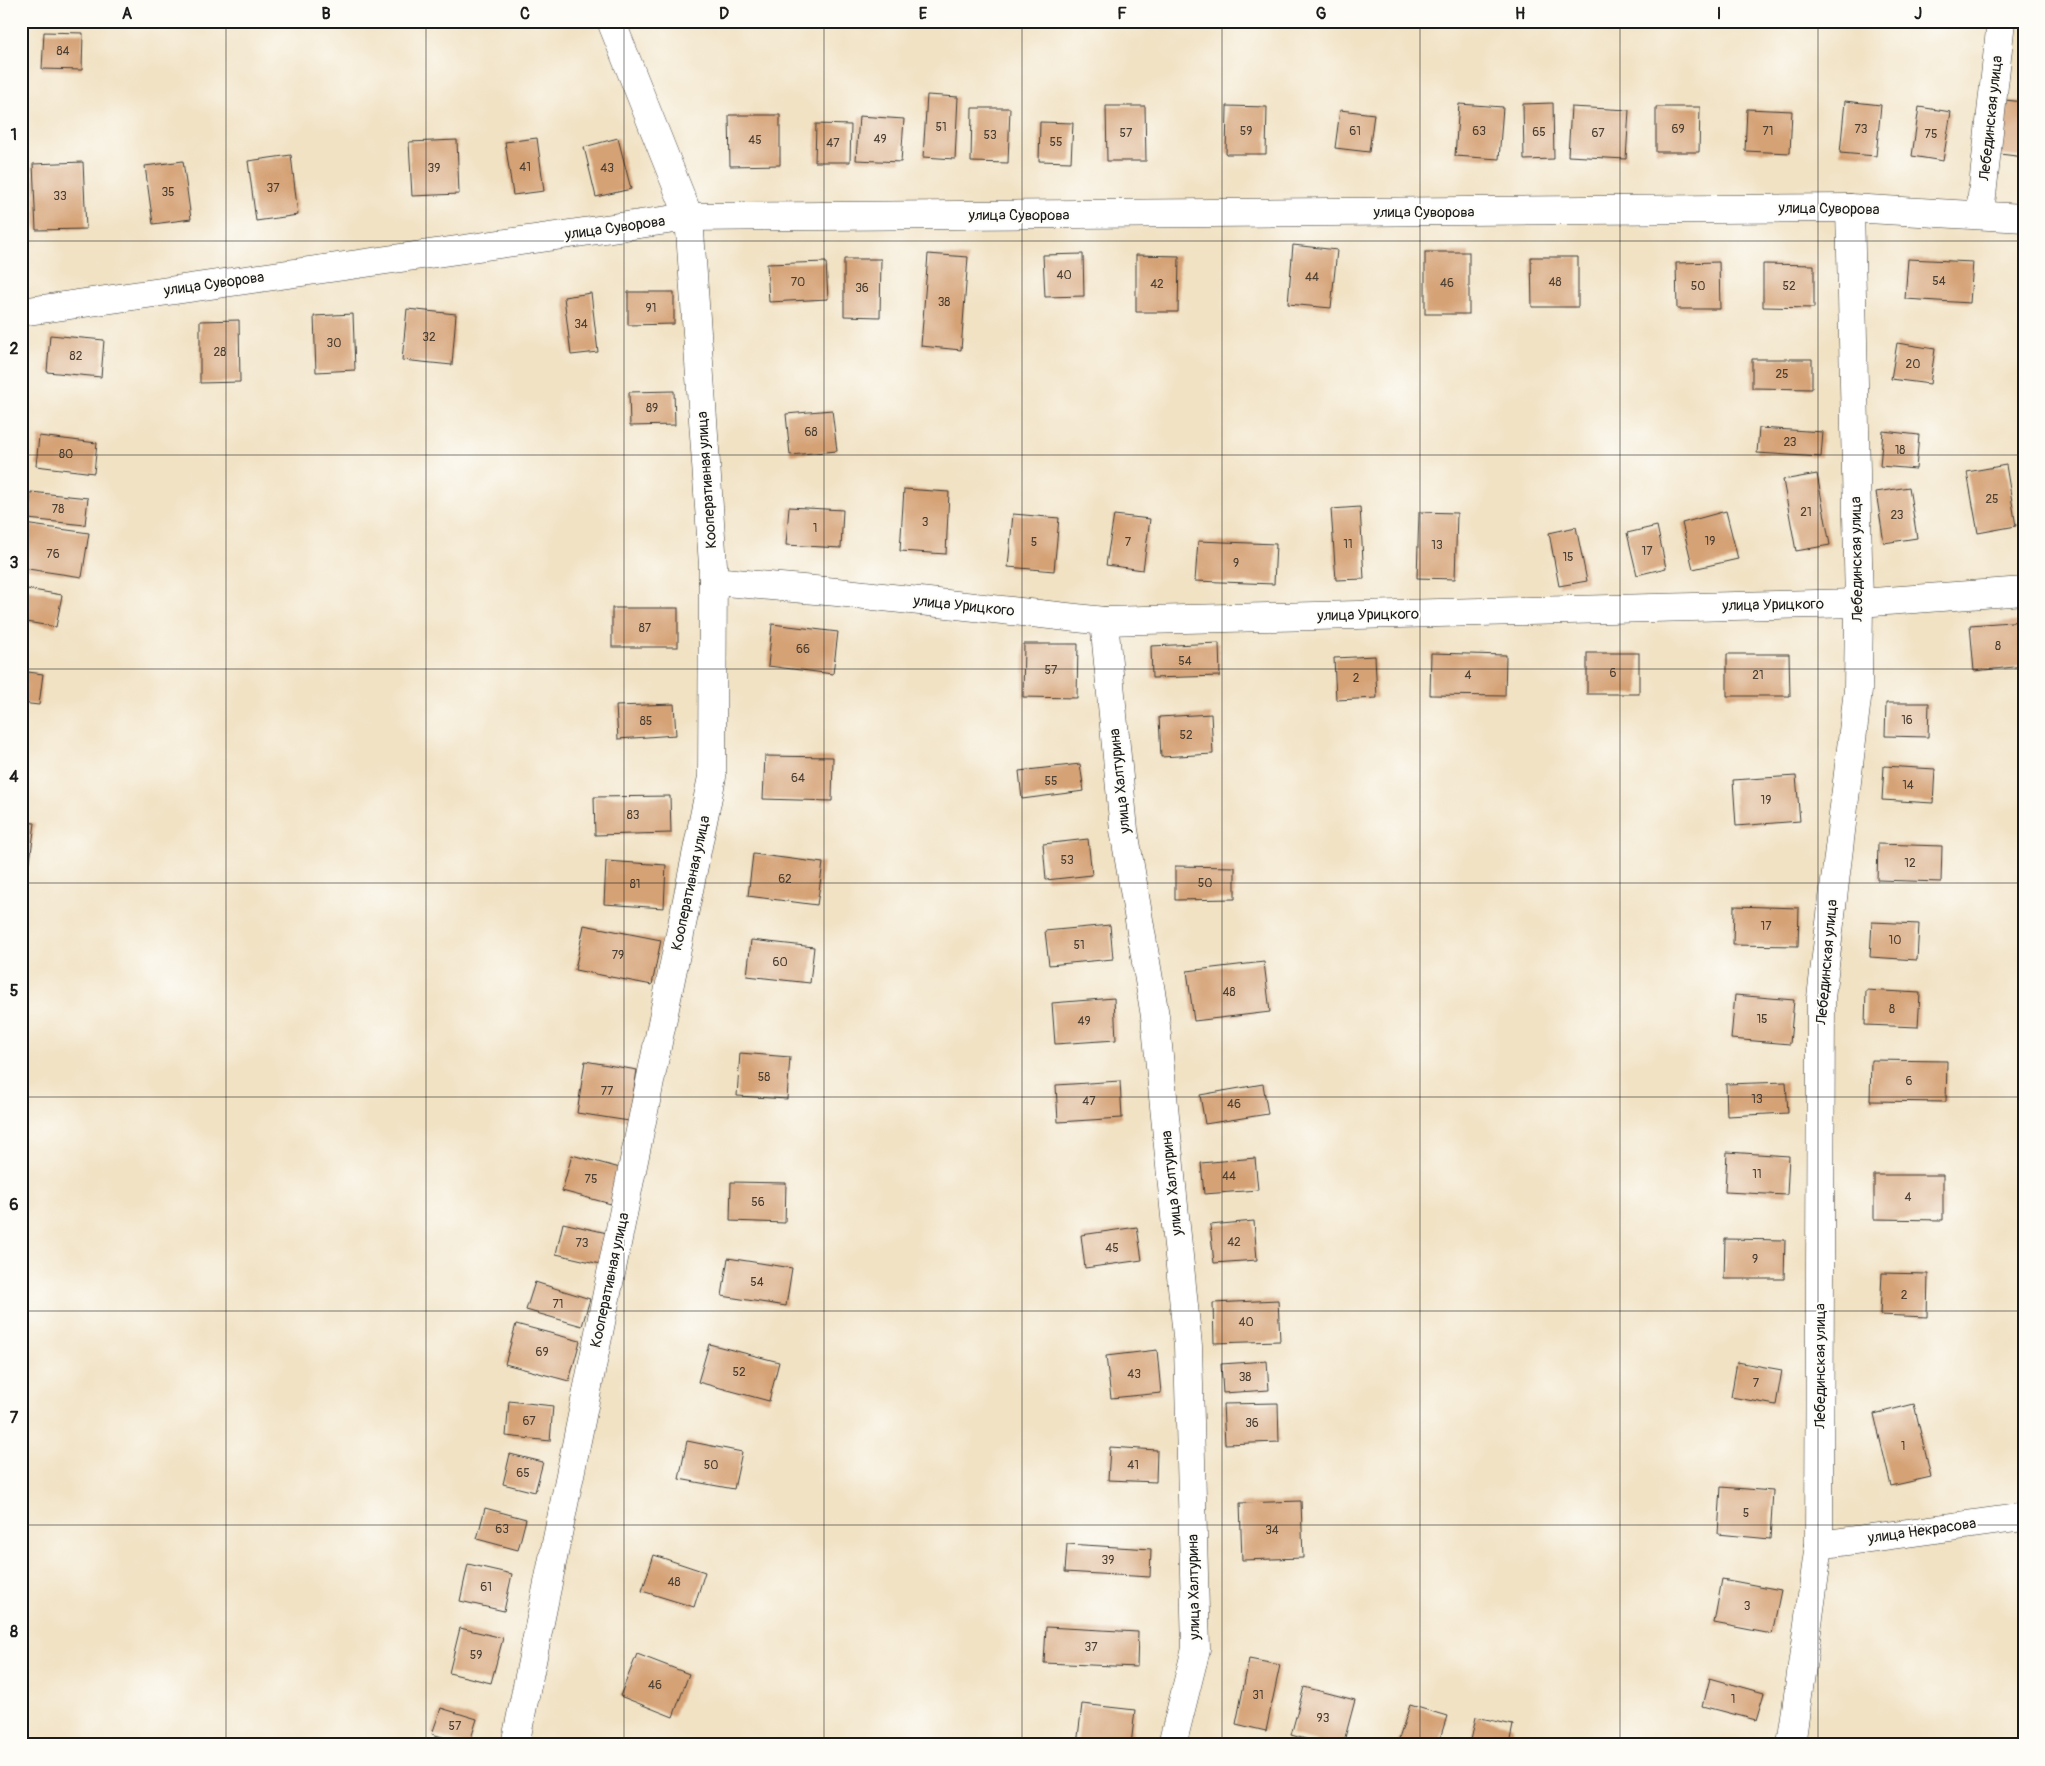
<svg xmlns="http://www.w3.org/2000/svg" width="2045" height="1766" viewBox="0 0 2045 1766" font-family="Pangolin,sans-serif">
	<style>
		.building { fill: #d5a276 }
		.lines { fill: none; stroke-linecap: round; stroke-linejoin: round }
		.minor-casing { stroke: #3c3a35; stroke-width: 29 }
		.minor { stroke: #fff; stroke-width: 28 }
		.grid { fill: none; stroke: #1c1c1c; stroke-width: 1; stroke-opacity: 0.55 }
		.labels { text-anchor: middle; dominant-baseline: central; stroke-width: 4; stroke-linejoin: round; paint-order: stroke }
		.number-label { font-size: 12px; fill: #4a3e32 }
		.street-label { font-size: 15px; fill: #1c1c1c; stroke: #fdfcf7 }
		.neatline { fill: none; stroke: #1c1c1c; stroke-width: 2 }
		.grid-label { font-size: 16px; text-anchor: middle; font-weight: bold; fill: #1c1c1c }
	</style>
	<rect width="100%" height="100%" fill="#fdfcf7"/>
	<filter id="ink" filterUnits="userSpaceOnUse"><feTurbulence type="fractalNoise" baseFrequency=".02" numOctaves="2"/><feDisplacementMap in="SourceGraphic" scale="10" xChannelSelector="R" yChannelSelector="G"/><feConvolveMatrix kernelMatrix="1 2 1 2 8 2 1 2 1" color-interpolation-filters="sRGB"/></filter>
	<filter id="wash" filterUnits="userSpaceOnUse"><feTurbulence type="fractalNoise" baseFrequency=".0096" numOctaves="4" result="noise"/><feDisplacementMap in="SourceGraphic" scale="20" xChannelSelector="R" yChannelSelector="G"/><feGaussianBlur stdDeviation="1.12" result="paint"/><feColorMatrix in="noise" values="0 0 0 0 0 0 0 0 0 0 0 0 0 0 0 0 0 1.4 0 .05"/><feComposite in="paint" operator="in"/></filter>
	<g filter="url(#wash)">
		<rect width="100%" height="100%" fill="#f1e2c4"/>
		<g id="blocks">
			<!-- building -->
			<g class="building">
				<path d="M44,32L83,33L82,70L42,69Z"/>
				<path d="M927,95L958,97L955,159L923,157Z"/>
				<path d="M2005,100L2024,102V157L2000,154Z"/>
				<path d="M1845,101L1881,105L1876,156L1840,153Z"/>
				<path d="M1553,103L1554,159L1524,160L1523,104Z"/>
				<path d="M1459,104L1503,107L1499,159L1455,156Z"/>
				<path d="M1106,106H1145L1146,161H1107Z"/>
				<path d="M1227,106L1267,107L1266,154H1226Z"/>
				<path d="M1571,107L1629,110L1626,159L1568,156Z"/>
				<path d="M1656,107H1700L1699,152H1656Z"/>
				<path d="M1919,107L1951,112L1943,161L1912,156Z"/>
				<path d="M972,108H1010L1008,163L971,162Z"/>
				<path d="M1747,109L1792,111L1790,153L1745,151Z"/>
				<path d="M1340,110L1374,114L1369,152L1335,148Z"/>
				<path d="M729,115H780V165L730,166Z"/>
				<path d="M859,116L904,119L901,162L856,160Z"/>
				<path d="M1040,122L1073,123L1071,162L1039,161Z"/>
				<path d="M816,124L851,125L850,162H815Z"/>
				<path d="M537,138L544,191L513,195L505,142Z"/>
				<path d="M618,138L631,189L596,197L584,147Z"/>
				<path d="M457,140L459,194L412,196L409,142Z"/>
				<path d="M291,155L298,215L256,221L248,161Z"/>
				<path d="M183,161L191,219L153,224L145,166Z"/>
				<path d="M83,162L86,229L36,230L33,164Z"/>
				<path d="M1293,245L1337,250L1331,308L1288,304Z"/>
				<rect x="1425" y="252" width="44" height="62"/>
				<path d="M928,254L968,257L961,350L921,346Z"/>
				<path d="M1083,254L1084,296L1045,297L1043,255Z"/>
				<path d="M1136,255L1179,256L1178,312H1136Z"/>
				<path d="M1531,257H1578V307H1532Z"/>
				<path d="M844,259H881L880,317L844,316Z"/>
				<path d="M1908,259L1973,262L1970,303L1905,299Z"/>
				<path d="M826,262L828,299L769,302L767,264Z"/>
				<path d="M1719,262L1720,309H1677L1676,263Z"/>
				<path d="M1763,264L1814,265V308L1763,307Z"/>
				<path d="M628,292H674V324L628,325Z"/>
				<path d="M591,293L598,352L571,355L564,297Z"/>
				<path d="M407,309L456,314L452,365L402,360Z"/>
				<path d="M353,314L355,370L316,372L314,316Z"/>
				<path d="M239,320L240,382L200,383V321Z"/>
				<path d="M50,335L104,340L101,377L47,372Z"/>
				<path d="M1897,343L1935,349L1930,384L1891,379Z"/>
				<path d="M1752,359H1812V389L1752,388Z"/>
				<path d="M674,391L675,425L630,426L629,392Z"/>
				<path d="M832,410L837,451L790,455L786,414Z"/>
				<path d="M1759,428L1823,432L1821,457L1757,453Z"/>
				<path d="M1883,431L1919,435L1916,469L1880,466Z"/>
				<path d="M39,436L97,443L94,473L36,466Z"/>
				<path d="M2006,465L2016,526L1978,533L1967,472Z"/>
				<path d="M1817,474L1830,545L1796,551L1783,480Z"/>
				<path d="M1909,487L1917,538L1884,543L1876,492Z"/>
				<path d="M904,489L949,492L946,554L900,551Z"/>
				<path d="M31,492L88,498L85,525L28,519Z"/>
				<path d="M789,507L843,510L841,548L786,545Z"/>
				<path d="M1360,507L1364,579L1336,580L1331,509Z"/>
				<path d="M1726,511L1738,559L1693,569L1682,523Z"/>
				<path d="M1419,512L1457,513L1455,579L1417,578Z"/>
				<path d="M1013,514L1059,518L1054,571L1008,567Z"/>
				<path d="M1114,515L1150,519L1143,570L1106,565Z"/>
				<path d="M24,524L89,533L82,577L21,568V541Z"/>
				<path d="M1657,526L1666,568L1637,575L1627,533Z"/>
				<path d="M1576,527L1587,581L1559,586L1549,533Z"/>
				<path d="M1198,541L1276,544L1274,584L1195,581Z"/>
				<path d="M21,588L62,595L56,627L21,621Z"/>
				<rect x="612" y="608" width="66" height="39"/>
				<path d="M2024,621V666L1974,671L1970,625Z"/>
				<path d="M772,624L838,632L833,674L768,666Z"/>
				<path d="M1219,643L1220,676L1152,678L1151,646Z"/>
				<path d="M1024,644H1078L1077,698L1023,697Z"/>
				<path d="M1431,653L1506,655L1505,696L1430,695Z"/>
				<rect x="1587" y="653" width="52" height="41"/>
				<path d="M1727,654H1789L1790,696H1727Z"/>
				<path d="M1375,656L1377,698L1336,700L1334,658Z"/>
				<path d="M21,671L43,674L39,705L21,703Z"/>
				<path d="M1886,703H1929L1928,737L1885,736Z"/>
				<path d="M674,704L676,735L618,739L616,706Z"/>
				<path d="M1211,714L1213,754L1161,757L1159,717Z"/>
				<path d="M765,756L833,757L832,801L763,799Z"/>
				<path d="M1080,764L1084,791L1022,799L1019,771Z"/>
				<path d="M1884,766L1935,769L1933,803L1882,800Z"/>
				<path d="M1796,776L1800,821L1736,826L1733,780Z"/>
				<path d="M670,796L671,833L595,835L594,797Z"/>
				<path d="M21,822L35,823L30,861L21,860Z"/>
				<path d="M1088,839L1092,875L1046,880L1043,844Z"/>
				<path d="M1878,844L1942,846L1941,882L1877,880Z"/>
				<path d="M753,854L823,863L817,905L748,896Z"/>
				<path d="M606,861L666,865L664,908L604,904Z"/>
				<path d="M1175,866L1235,867V899L1175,900Z"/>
				<path d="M1734,906L1799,908L1798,946L1733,945Z"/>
				<path d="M1872,922L1919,924L1917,960L1870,957Z"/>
				<path d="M584,925L661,940L652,985L575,970Z"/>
				<path d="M1110,925L1113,959L1049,965L1045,931Z"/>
				<path d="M751,940L814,947L810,983L747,976Z"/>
				<path d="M1264,962L1270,1012L1194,1021L1187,971Z"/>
				<path d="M1866,990L1920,993L1918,1027L1865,1025Z"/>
				<path d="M1735,995L1794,1000L1790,1044L1731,1039Z"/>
				<path d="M1114,998L1116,1040L1055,1044L1052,1003Z"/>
				<path d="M740,1053L790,1057L787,1099L737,1096Z"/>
				<path d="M1871,1060L1947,1061L1946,1102L1870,1101Z"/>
				<path d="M585,1061L637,1070L629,1121L577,1113Z"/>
				<path d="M1120,1081L1122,1118L1058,1122L1056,1085Z"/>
				<path d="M1786,1082L1788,1113L1727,1116L1726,1084Z"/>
				<path d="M1263,1084L1268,1114L1205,1124L1200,1095Z"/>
				<path d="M1727,1152L1789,1156L1787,1195L1725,1192Z"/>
				<path d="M572,1155L620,1168L611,1204L562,1191Z"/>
				<path d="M1255,1158L1258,1190L1204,1194L1201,1163Z"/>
				<path d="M1874,1175H1943V1220L1874,1219Z"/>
				<path d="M731,1182L786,1183L785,1223L730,1221Z"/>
				<path d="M1254,1221L1257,1260L1214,1263L1210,1225Z"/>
				<path d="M563,1223L607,1233L600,1264L556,1254Z"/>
				<path d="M1137,1227L1142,1260L1085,1268L1081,1235Z"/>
				<path d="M1725,1239L1785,1240L1784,1279H1724Z"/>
				<path d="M728,1258L792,1268L786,1306L722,1296Z"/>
				<path d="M1882,1273L1928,1274L1927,1317L1880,1315Z"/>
				<path d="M535,1282L590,1299L582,1326L526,1310Z"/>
				<path d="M1278,1300L1280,1341L1214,1343L1213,1303Z"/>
				<path d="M516,1324L580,1341L569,1381L505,1364Z"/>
				<path d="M709,1344L779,1362L769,1401L698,1382Z"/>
				<path d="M1157,1350L1161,1393L1111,1398L1106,1356Z"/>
				<path d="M1267,1361L1269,1390L1223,1393L1221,1364Z"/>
				<path d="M1737,1362L1782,1370L1776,1405L1731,1397Z"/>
				<path d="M509,1401L553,1406L550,1441L506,1436Z"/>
				<path d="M1278,1403L1279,1442L1225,1444L1223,1404Z"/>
				<path d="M1914,1404L1931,1477L1891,1486L1874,1414Z"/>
				<path d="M687,1441L742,1452L734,1489L679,1479Z"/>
				<path d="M1110,1447L1157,1450L1156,1482L1108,1480Z"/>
				<path d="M510,1454L543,1462L535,1492L503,1484Z"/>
				<path d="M1721,1487L1773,1491L1770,1539L1718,1534Z"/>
				<path d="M1301,1501L1303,1558L1242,1560L1240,1503Z"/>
				<path d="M485,1508L526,1519L518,1550L477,1539Z"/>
				<path d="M1067,1544L1151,1549L1150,1577L1065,1572Z"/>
				<path d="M654,1555L705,1572L694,1607L642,1591Z"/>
				<path d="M468,1564L512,1574L504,1611L460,1601Z"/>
				<path d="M1722,1579L1781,1590L1772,1634L1714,1623Z"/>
				<path d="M1046,1627L1138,1632L1137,1667L1044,1663Z"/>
				<path d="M460,1628L503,1638L491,1683L449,1673Z"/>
				<path d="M637,1654L689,1674L673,1717L620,1696Z"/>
				<path d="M1249,1659L1280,1665L1266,1731L1236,1724Z"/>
				<path d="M1710,1678L1764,1693L1756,1720L1703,1706Z"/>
				<path d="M1304,1687L1355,1700L1343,1745H1327L1291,1735Z"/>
				<path d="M1082,1704L1135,1710L1131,1745H1077Z"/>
				<path d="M1410,1705L1447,1716L1438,1745H1397Z"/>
				<path d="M441,1708L477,1719L469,1745L432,1734Z"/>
				<path d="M1476,1717L1513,1725L1509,1745H1470Z"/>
			</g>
		</g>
	</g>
	<g filter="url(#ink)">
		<use href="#blocks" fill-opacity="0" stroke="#3c3a35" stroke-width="1"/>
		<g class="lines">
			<defs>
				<g id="minor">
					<path d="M1980,214L2001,21"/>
					<path d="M21,312L689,217L1850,208L2024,218"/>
					<path d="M713,581L837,592L1104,621L1859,603L2024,591"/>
					<path d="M1104,621L1124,830L1155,1016L1188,1346L1196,1649L1172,1745"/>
					<path d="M1819,1545L2024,1517"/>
					<path d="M515,1745L712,777L713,565L689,217L611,21"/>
					<path d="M1791,1745L1819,1545L1821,998L1858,690L1859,603L1850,208"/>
				</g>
			</defs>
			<!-- minor casing -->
			<use href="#minor" class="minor-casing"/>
			<!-- minor -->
			<use href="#minor" class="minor"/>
		</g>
	</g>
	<!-- grid -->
	<path class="grid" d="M226,21V1745M426,21V1745M624,21V1745M824,21V1745M1022,21V1745M1222,21V1745M1420,21V1745M1620,21V1745M1818,21V1745M21,241H2024M21,455H2024M21,669H2024M21,883H2024M21,1097H2024M21,1311H2024M21,1525H2024"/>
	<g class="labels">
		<!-- number labels -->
		<g class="number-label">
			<text x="63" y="51">84</text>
			<text x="941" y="127">51</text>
			<text x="1678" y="129">69</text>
			<text x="1861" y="129">73</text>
			<text x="1246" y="131">59</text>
			<text x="1355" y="131">61</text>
			<text x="1479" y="131">63</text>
			<text x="1768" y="131">71</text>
			<text x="1539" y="132">65</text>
			<text x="1126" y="133">57</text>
			<text x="1598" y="133">67</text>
			<text x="1931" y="134">75</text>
			<text x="990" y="135">53</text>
			<text x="880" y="139">49</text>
			<text x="755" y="140">45</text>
			<text x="1056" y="142">55</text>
			<text x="833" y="143">47</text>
			<text x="525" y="167">41</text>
			<text x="434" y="168">39</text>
			<text x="607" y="168">43</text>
			<text x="273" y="188">37</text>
			<text x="168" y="192">35</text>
			<text x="60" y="196">33</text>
			<text x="1064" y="275">40</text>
			<text x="1312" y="277">44</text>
			<text x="1939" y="281">54</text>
			<text x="798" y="282">70</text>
			<text x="1555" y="282">48</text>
			<text x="1447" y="283">46</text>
			<text x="1157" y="284">42</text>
			<text x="1698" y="286">50</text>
			<text x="1789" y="286">52</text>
			<text x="862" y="288">36</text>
			<text x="944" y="302">38</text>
			<text x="651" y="308">91</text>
			<text x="581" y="324">34</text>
			<text x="429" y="337">32</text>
			<text x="334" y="343">30</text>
			<text x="220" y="352">28</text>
			<text x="76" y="356">82</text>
			<text x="1913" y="364">20</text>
			<text x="1782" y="374">25</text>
			<text x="652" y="408">89</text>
			<text x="811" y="432">68</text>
			<text x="1790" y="442">23</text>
			<text x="1900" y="450">18</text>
			<text x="66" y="454">80</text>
			<text x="1992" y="499">25</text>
			<text x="58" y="509">78</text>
			<text x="1806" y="512">21</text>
			<text x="1897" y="515">23</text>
			<text x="925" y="522">3</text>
			<text x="815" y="528">1</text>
			<text x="1710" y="541">19</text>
			<text x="1034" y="542">5</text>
			<text x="1128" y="542">7</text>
			<text x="1348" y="544">11</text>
			<text x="1437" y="545">13</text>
			<text x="1647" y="551">17</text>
			<text x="53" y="554">76</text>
			<text x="1568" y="557">15</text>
			<text x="1236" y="563">9</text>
			<text x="645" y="628">87</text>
			<text x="1998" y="646">8</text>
			<text x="803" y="649">66</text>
			<text x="1185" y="661">54</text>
			<text x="1051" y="670">57</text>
			<text x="1613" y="673">6</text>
			<text x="1468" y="675">4</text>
			<text x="1758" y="675">21</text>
			<text x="1356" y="678">2</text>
			<text x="1907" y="720">16</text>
			<text x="646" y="721">85</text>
			<text x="1186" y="735">52</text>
			<text x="798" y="778">64</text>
			<text x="1051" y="781">55</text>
			<text x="1908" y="785">14</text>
			<text x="1766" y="800">19</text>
			<text x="633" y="815">83</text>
			<text x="1067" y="860">53</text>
			<text x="1910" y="863">12</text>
			<text x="785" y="879">62</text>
			<text x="1205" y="883">50</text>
			<text x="635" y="884">81</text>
			<text x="1766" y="926">17</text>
			<text x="1895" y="940">10</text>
			<text x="1079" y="945">51</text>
			<text x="618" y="955">79</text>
			<text x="780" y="962">60</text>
			<text x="1229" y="992">48</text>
			<text x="1892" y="1009">8</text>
			<text x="1762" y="1019">15</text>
			<text x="1084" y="1021">49</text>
			<text x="764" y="1077">58</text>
			<text x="1909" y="1081">6</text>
			<text x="607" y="1091">77</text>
			<text x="1757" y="1099">13</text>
			<text x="1089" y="1101">47</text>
			<text x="1234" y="1104">46</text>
			<text x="1757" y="1174">11</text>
			<text x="1229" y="1176">44</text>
			<text x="591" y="1179">75</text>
			<text x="1908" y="1197">4</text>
			<text x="758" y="1202">56</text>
			<text x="1234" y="1242">42</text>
			<text x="582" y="1243">73</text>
			<text x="1112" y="1248">45</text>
			<text x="1755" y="1259">9</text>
			<text x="757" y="1282">54</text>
			<text x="1904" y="1295">2</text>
			<text x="558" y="1304">71</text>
			<text x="1246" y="1322">40</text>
			<text x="542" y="1352">69</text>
			<text x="739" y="1372">52</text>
			<text x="1134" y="1374">43</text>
			<text x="1245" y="1377">38</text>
			<text x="1756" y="1383">7</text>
			<text x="529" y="1421">67</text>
			<text x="1252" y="1423">36</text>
			<text x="1903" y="1446">1</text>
			<text x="711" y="1465">50</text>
			<text x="1133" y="1465">41</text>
			<text x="523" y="1473">65</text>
			<text x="1746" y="1513">5</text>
			<text x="502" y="1529">63</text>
			<text x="1272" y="1530">34</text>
			<text x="1108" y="1560">39</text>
			<text x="674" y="1582">48</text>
			<text x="486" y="1587">61</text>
			<text x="1747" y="1606">3</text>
			<text x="1091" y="1647">37</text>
			<text x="476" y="1655">59</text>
			<text x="655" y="1685">46</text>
			<text x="1258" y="1695">31</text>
			<text x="1733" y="1699">1</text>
			<text x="1323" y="1718">93</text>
			<text x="455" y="1726">57</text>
		</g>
		<!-- street labels -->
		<g class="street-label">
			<text transform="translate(1991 118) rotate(-84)">Лебединская улица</text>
			<text transform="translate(1829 209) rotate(1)">улица Суворова</text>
			<text x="1424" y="212">улица Суворова</text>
			<text x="1019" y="215">улица Суворова</text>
			<text transform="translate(615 228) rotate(-8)">улица Суворова</text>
			<text transform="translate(214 284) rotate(-8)">улица Суворова</text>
			<text transform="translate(707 480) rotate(-94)">Кооперативная улица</text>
			<text transform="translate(1857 559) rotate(-91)">Лебединская улица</text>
			<text transform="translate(1773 605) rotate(-1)">улица Урицкого</text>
			<text transform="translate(964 606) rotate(6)">улица Урицкого</text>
			<text transform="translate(1368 615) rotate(-1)">улица Урицкого</text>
			<text transform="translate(1120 781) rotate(-96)">улица Халтурина</text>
			<text transform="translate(691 883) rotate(-78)">Кооперативная улица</text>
			<text transform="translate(1827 962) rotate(-85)">Лебединская улица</text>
			<text transform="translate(1172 1183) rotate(-96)">улица Халтурина</text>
			<text transform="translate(610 1280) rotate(-78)">Кооперативная улица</text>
			<text transform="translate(1820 1366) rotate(-90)">Лебединская улица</text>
			<text transform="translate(1922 1531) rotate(-8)">улица Некрасова</text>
			<text transform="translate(1194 1587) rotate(-91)">улица Халтурина</text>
		</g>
	</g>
	<!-- margin -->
	<rect width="2045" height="1766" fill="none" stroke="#fdfcf7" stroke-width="55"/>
	<rect x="28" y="28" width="1990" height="1710" class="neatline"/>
	<g class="grid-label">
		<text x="127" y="19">A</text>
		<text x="326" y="19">B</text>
		<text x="525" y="19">C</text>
		<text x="724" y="19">D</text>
		<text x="923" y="19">E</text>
		<text x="1122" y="19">F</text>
		<text x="1321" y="19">G</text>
		<text x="1520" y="19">H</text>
		<text x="1719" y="19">I</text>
		<text x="1918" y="19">J</text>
		<text x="14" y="140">1</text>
		<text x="14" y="354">2</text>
		<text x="14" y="568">3</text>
		<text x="14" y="782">4</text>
		<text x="14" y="996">5</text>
		<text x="14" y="1210">6</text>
		<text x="14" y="1423">7</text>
		<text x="14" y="1637">8</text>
	</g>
</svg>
